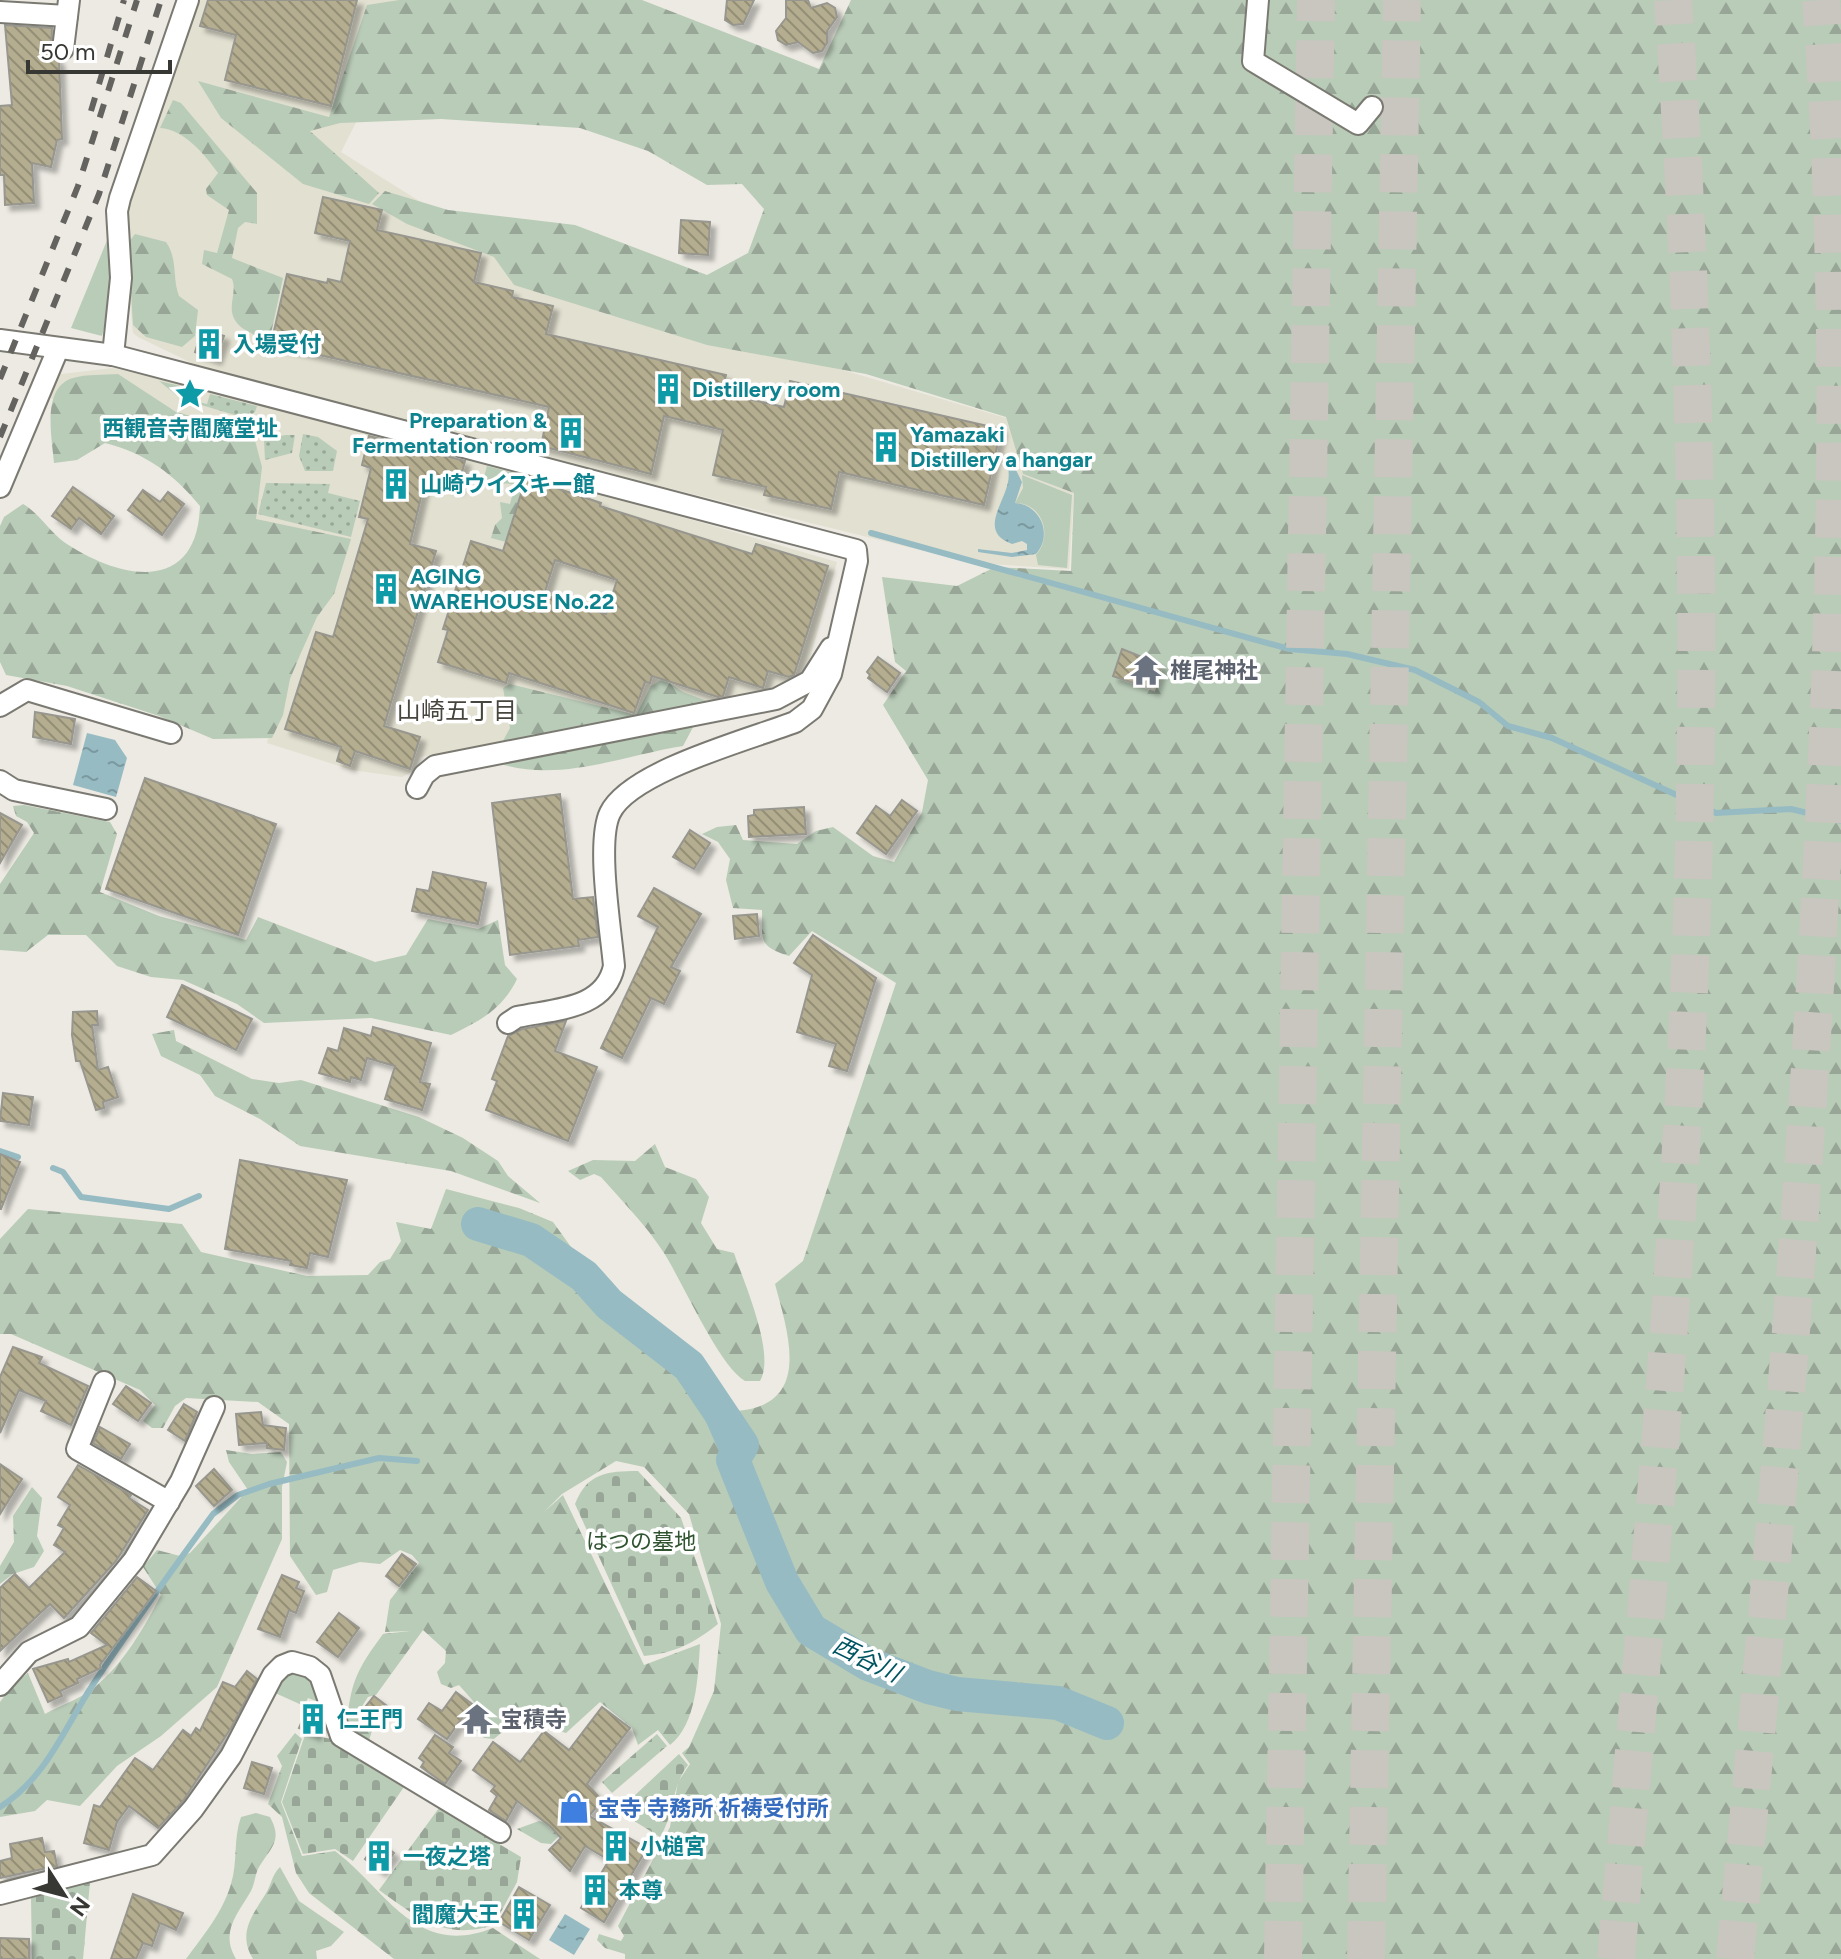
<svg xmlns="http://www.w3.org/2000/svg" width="1841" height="1959" viewBox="0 0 1841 1959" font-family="Figtree,'Noto Sans JP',sans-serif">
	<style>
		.built { fill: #e2e0d0 }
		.grass { fill: #b9ccb8 }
		.forest { fill: url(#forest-firs) }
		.cemetery { fill: url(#cemetery-stones) }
		.park { fill: url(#park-dots) }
		.water { fill: url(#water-ripples) }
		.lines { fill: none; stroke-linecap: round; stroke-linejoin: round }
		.stream { stroke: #96bbc3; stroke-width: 6 }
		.river { stroke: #96bbc3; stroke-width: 34 }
		.building { fill: url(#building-back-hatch); stroke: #98978f; stroke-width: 2; fill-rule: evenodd; filter: url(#shadow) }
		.highway-tunnel { stroke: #c8c6bf; stroke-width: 38; stroke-dasharray: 38 19; stroke-linecap: butt }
		.street-casing { stroke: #7b7a72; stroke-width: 24 }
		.street { stroke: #fff; stroke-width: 20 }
		.rail { stroke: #64635f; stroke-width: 6; stroke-dasharray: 14 14; stroke-linecap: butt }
		.labels { text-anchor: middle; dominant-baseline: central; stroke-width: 7; stroke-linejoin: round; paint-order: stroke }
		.culture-label { font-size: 22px; font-weight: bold; fill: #0d838f; stroke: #fff; text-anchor: start }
		.worship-label { font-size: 22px; font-weight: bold; fill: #5b616d; stroke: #fff; text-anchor: start }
		.park-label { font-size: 22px; fill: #305430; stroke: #fff }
		.shop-label { font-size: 22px; font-weight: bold; fill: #366cbe; stroke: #fff; text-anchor: start }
		.neighbourhood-label { font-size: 24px; fill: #46453e; stroke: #fff }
		.water-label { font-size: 24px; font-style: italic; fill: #005461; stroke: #fff }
	</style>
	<defs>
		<pattern id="forest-firs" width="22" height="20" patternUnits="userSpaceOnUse" patternTransform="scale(2)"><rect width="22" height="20" fill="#b9ccb8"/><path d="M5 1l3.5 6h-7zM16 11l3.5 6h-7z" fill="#97a696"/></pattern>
		<pattern id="cemetery-stones" width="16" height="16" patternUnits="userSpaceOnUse" patternTransform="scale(2)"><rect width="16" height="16" fill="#b9ccb8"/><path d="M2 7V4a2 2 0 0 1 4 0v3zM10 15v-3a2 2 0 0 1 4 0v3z" fill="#97a696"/></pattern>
		<pattern id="park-dots" width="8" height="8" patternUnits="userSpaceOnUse" patternTransform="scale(2)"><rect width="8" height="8" fill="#b9ccb8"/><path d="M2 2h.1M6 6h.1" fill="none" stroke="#97a696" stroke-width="1.8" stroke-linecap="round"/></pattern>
		<pattern id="water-ripples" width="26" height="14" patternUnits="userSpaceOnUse" patternTransform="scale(2)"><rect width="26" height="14" fill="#96bbc3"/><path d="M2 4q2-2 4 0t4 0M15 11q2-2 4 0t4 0" fill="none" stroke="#7b999f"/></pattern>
		<pattern id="building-back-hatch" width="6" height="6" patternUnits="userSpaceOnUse" patternTransform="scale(2)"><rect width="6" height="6" fill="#b4ad8f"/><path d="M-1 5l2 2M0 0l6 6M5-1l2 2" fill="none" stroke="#938e76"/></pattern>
		<filter id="shadow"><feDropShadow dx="5.5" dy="5.5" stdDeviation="2" flood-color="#0004"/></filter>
	</defs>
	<rect width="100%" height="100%" fill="#eceae2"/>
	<!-- built -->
	<g class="built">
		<path d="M197,0H418L341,152L553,285L1006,418L1023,474L1074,493L1069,569L973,563L225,379L138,337L133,333L121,208Z"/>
		<path d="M113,368L466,454L837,562L806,673L792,682L723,701L420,757L415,770L402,777L352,770L267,743L301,607L149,449L45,395L53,375Z"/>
	</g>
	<!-- grass -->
	<g class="grass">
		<path d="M112,236L109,310L102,336L71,328L108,238Z"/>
		<path d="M1022,475L1072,495L1067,568L1038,565L1036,555C1053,536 1043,503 1015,503L1023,488Z"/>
		<path d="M301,1671L310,1677L318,1694L316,1701L308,1698L304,1706L273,1692L288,1673Z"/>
	</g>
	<!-- forest -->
	<g class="forest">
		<path d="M399,0H642L819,69L851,0H1841V1959H625V1954L605,1948L597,1940L599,1934L621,1941L624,1936L618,1926L670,1827L678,1782L690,1764L682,1753L689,1747L714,1691L721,1624L689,1514L644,1467L616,1461L562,1494L544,1512L563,1495L644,1665L700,1644C698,1675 697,1724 670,1745L658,1730L638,1745L632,1728L600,1702L566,1733L519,1718L494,1739L484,1738L467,1721L474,1702L459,1685L451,1688L441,1684L437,1672L445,1663L446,1651L423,1630L376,1695L368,1697L359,1711L374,1725L369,1740L347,1725C350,1682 358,1668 383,1634L410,1631L385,1632L390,1600L419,1563L412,1555L400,1550L380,1564L360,1562L333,1570L327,1592L316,1595L290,1556L289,1424L258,1402L186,1398L175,1406L163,1428H152L143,1421L155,1405L140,1390L11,1334H0V1239L28,1209L182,1224L201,1252L307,1276L368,1275L380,1262L390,1259L401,1241L396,1222L431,1229L446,1189L519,1208L553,1222L617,1311L633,1327L681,1353L721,1398L737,1411C813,1405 788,1333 775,1284L803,1261L896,983L812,931L789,956C758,946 762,940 762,910L733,908L726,880L730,859L718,842L702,834L717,827L736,825L743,840L797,844L816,831L833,827L873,856L894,862L922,812L928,780L883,705L906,671L895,662L882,577L957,586L995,567L1071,571L1074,493L1023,474L1006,417L866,374L707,345L514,285L494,257L407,224L372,204L385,191L448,210L575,225L707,275L748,253L764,209L742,184L707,185L648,151L580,128L441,119L340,123L310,131L379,193L369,204L303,184L221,118L198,81L329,117L367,5Z"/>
		<path d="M173,100L181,103L257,193V224L245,222L238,228L232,258L283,278L267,352L262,351C256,328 248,336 237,323C225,308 238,294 232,279L202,264L204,250L217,253L229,210L207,195L206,189L218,173C205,155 184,129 160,128Z"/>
		<path d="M135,234L166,242C178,259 172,277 179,296L198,310L195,336L182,347L146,337L133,325L128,243Z"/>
		<path d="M118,374L176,412L253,433L262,467L256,519L351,539L334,594L317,617L300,655L290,679L283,715L272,738L213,739L159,716L67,686L6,675L0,662V526L4,517L23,504C40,514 49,531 64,542C120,580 197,595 200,506C174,474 145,453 105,443L77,460L54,463C52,438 41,387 73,378C87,374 104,375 118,374Z"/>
		<path d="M487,466L526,476L506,542L491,538L495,525L502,518L500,502L510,504L515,485C502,481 494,487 482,485Z"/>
		<path d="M663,679L683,692L707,701L683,746C620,756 555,785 492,761L510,728L503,688L510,684L636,715L651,686Z"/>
		<path d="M24,805L110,822L117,834L100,892L159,916L246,940L258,917L375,962L406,955L428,919L478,929L498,920L505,965L517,979C502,1010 481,1020 451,1035L371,1018L264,1023L237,1004L183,980L151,977L117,966L86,935H48L26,952L0,950V884L34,833L27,822L16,816L13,806Z"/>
		<path d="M174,1030L176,1041L252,1079L279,1083L301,1080L419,1117L463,1138L498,1161L508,1176L540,1203L451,1171L300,1146L260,1119L215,1096L200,1075L161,1056L152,1034Z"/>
		<path d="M655,1144L665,1167L696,1179L709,1197L701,1223L717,1249L734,1253C744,1283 776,1354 760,1381H745C719,1366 683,1283 664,1253C646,1225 623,1202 601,1177L594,1174L580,1180L568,1171L593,1160L635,1161Z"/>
		<path d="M226,1450L252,1454L281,1452L287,1462L282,1487V1539L217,1687L161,1736L117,1766L80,1806L47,1800L35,1811L0,1817V1702L12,1686L28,1673L45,1714C60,1705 81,1699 95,1687C124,1663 144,1628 161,1595L143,1567L157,1550L180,1556L190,1553L248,1490L229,1462Z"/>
		<path d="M32,1487L42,1498L37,1536L44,1551L34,1567L13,1574L0,1584V1566L14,1542L13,1516Z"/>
		<path d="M295,1733L302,1739L281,1802L302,1856L335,1851C386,1889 415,1959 493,1928L540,1959H394L309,1893L296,1873L282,1817L268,1804L282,1766L277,1756Z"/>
		<path d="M256,1813L270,1817C283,1841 271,1847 259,1867C255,1874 255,1883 251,1891C237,1915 220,1932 236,1959H186C203,1936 223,1912 231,1884C238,1862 233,1839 241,1817Z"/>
		<path d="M539,1821L548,1823L559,1836L551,1844L541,1843L517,1829Z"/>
		<path d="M280,1867L299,1901L344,1932L331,1946L316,1951L317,1959H253C238,1934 251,1917 265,1895C272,1884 271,1876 280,1867Z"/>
	</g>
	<!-- cemetery -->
	<g class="cemetery">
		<path d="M638,1471L681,1518L718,1624C694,1643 675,1653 644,1656L575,1504C587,1473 607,1471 638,1471Z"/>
		<path d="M657,1734L667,1746L612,1793L602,1782Z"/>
		<path d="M305,1735L333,1739L406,1784L353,1861L335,1849L303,1854L282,1802Z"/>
		<path d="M679,1754L688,1765C670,1789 675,1814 660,1837L618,1811Z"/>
		<path d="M439,1808L521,1857L517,1882L494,1925C444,1941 417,1917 379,1890Z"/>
		<path d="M90,1882L83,1959H32L31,1898Z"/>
	</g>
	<!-- park -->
	<g class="park">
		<path d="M159,381L185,387L182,398L207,404L210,394L257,406L255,412L245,418L181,399Z"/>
		<path d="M303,434L318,437L337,451L333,471H305L299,456Z"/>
		<path d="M285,435H295L292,453L265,460L264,440Z"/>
		<path d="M266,483L330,484L328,493L360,501L351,537L258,514Z"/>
	</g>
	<!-- water -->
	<g class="water">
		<path d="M1009,456L1022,482L1015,503C1041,505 1053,535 1036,554L1012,557L978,552V549L1012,553L1027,550V544L1022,541L1012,544C978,532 1004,504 1008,482C1010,473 1007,465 1009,456Z"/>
		<path d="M87,733L115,740L127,758L116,797L73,785Z"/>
		<path d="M565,1914L590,1929L574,1955L549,1940Z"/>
	</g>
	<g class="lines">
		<!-- stream -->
		<g class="stream">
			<path d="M871,533L1289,649L1347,654L1415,670L1479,702L1508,726L1552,738L1716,813L1791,809L1841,821"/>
			<path d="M0,1151L18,1157"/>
			<path d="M53,1168L63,1172L81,1197L169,1209L199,1196"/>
			<path d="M681,1357L723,1453L733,1460"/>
			<path d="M0,1807C46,1778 64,1729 92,1686C130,1628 172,1570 213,1514L238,1495L269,1484L379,1458L417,1461"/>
		</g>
		<!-- river -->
		<path class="river" d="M478,1224L531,1240L584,1276L609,1304L689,1366L742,1445L733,1460L782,1582L811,1630L868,1664L928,1687L957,1694L1058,1703L1107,1723"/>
	</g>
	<!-- building -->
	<g class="building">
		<path d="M208,0H357L331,106L225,80L236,35L200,26Z"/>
		<path d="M727,0H754L743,24L733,25L725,20Z"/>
		<path d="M786,0H808L811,8L827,3L835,8L837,17L827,31V43L822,51L813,53L798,42L786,45L778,40L776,31L786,18Z"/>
		<path d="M5,25L52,28L51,53L59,61L62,139L57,140L51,167L32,163L34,203L5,205L4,175H0V106L12,105Z"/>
		<path d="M323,197L382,210L377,230L481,253L474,282L513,291L512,297L553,306L546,334L726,375L722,393L784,407L790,381L1001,429L984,505L839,472L831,509L764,495L766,487L713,475L723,430L664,416L651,474L541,446L549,407L271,344L287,274L327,283L328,279L341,282L350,241L315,233Z"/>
		<path d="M681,220L710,222L708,255L679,253Z"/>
		<path d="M202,329L224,336L216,359L195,352Z"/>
		<path d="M369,436L465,461L458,488L425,480L410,544L436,551L384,726L420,737L410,769L355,751L350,766L337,761L341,747L285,729L316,632L333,637L368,519L359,517L371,468L362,465Z"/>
		<path d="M526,478L601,503L600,506L752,554L756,544L828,566L794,675L789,677L768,671L763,688L729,677L723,696L718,697L652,676L650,683L645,682L634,713L509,673L506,683L438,662L448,630L443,629L471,541L503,551ZM555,560L617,580L606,614L544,595Z"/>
		<path d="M73,487L114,516L101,534L79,518L71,529L52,516Z"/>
		<path d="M143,490L160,502L168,492L184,504L162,535L128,510Z"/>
		<path d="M1122,649L1162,665L1154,690L1113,676Z"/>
		<path d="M878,657L900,673L887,692L868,678L870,675L867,672Z"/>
		<path d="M35,712L75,719L71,744L33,737Z"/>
		<path d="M145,778L276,824L238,935L106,889Z"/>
		<path d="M560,794L573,899L593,897L598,937L578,940L579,946L510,955L492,803Z"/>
		<path d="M902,800L917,811L886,854L857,833L876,806L890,816Z"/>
		<path d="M804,807L806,834L749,837L748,816L754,815V810Z"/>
		<path d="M0,813L22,825L0,863Z"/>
		<path d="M690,830L710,843L694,869L673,857Z"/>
		<path d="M433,872L486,883L478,924L412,911L417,889L429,891Z"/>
		<path d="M654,888L701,914L671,967L680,971L664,1004L651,998L622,1058L601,1048L658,927L638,916Z"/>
		<path d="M757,914L759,936L735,939L733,916Z"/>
		<path d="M813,935L876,978L847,1071L829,1066L836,1044L797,1032L812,975L794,963Z"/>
		<path d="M182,985L252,1019L236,1050L167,1017Z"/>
		<path d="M97,1011L98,1025H92L98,1070L108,1067L118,1097L103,1102L104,1108L96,1110L80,1061H76L72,1035L73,1012Z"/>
		<path d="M566,1021L555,1051L597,1067L568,1141L486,1110L497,1081L492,1079L508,1036L522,1029Z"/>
		<path d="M373,1027L431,1043L420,1082L430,1084L422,1110L385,1099L395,1066L367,1058L361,1080L351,1077L350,1082L319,1073L328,1048L338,1051L344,1028L371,1036Z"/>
		<path d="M3,1093L33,1097L29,1125L0,1121Z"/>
		<path d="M0,1154L20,1162L1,1209H0Z"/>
		<path d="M240,1160L347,1180L328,1257L310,1253L307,1268L290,1265L291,1261L225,1249Z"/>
		<path d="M13,1347L42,1357L39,1363L88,1386L71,1425L41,1411L46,1401L19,1390L0,1433V1377Z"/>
		<path d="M126,1386L151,1403L138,1421L113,1404Z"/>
		<path d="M184,1404L197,1412L185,1441L168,1430Z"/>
		<path d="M261,1412L263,1425L286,1428L284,1450L267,1448V1443L239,1445L236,1414Z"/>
		<path d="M100,1427L130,1444L121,1459L93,1443Z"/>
		<path d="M0,1464L22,1479L0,1514Z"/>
		<path d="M78,1465L131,1495L129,1498L148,1510L116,1561L64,1618L50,1604L0,1651V1588L15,1574L29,1588L65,1552L54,1545L64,1528L58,1525L70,1505L58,1497Z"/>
		<path d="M214,1469L232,1490L214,1506L196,1486Z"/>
		<path d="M402,1554L416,1564L399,1586L386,1576Z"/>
		<path d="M282,1575L299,1582L296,1588L304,1591L296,1613L289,1610L280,1637L258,1629Z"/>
		<path d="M137,1577L156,1591L100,1665L101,1668L77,1679L78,1683L60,1691L62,1696L48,1702L33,1669L68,1659L69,1662L107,1645L91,1633Z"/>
		<path d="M339,1613L359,1628L338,1657L317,1642Z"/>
		<path d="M247,1671L257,1679L231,1728L183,1801L158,1828L129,1806L117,1822L109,1850L84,1843L94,1805L100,1807L135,1758L153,1770L183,1730L191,1736L196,1728L200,1731L223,1682L235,1687Z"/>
		<path d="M456,1692L472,1704L447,1739L418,1719L429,1703L442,1711Z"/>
		<path d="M374,1696L387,1706L376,1721L362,1711Z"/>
		<path d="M310,1703L317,1706L322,1721L315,1735L299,1728Z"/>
		<path d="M602,1707L630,1728L587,1784L602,1800L589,1816L647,1848L604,1922L581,1908L609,1860L585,1846L570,1871L549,1850L561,1838L550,1826L517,1801L506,1821L489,1810L497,1796L491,1791L495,1786L473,1770L493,1742L520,1762L544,1731L569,1750Z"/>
		<path d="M435,1735L453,1747L449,1753L461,1761L445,1784L421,1767L424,1762L419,1758Z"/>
		<path d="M252,1762L272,1768L264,1794L244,1788Z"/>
		<path d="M42,1838L45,1852L54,1851L57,1866L0,1878V1861L12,1858L10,1844Z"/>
		<path d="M378,1841L394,1853L381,1871L365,1859Z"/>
		<path d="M519,1887L550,1905L529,1940L499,1922Z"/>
		<path d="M133,1894L183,1913L176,1930L160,1923L152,1946L143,1943L136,1959H111Z"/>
		<path d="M0,1938L29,1939V1959H0Z"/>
	</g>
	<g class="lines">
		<!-- highway-tunnel -->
		<g class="highway-tunnel">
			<path d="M1283,1959L1316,0"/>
			<path d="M1366,1959L1402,0"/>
			<path d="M1616,1959C1644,1628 1677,1297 1690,966C1703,644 1695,322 1673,0"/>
			<path d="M1735,1959C1772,1573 1807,1186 1825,798C1838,533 1841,265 1821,0"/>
		</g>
		<defs>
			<g id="street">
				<path d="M1258,0L1253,61L1358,124L1372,107"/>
				<path d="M0,12L67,16"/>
				<path d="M63,49L69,0"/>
				<path d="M0,340L113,355L856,550L857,561L831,674L812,709L795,722C751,739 630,771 610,813C596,842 611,931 614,966C605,1010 554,1009 517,1017L508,1023"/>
				<path d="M113,355L121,278L117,211L120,198L188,0"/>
				<path d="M0,487L58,349"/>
				<path d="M0,706L27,690L171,733"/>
				<path d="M0,781L14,790L106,809"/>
				<path d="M417,788L424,775L435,766L776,699L810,681L831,648"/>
				<path d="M104,1382L77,1449L169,1502"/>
				<path d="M0,1685L29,1652L79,1627L134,1560L181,1481L214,1407"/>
				<path d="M0,1894L152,1855L193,1809L231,1756L273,1675L282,1666L292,1662L310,1667L320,1675L341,1736L500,1832"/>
			</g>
		</defs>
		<!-- street casing -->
		<use href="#street" class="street-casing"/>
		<!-- street -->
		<use href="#street" class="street"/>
		<!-- rail -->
		<g class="rail">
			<path d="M91,111L124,0"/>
			<path d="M0,379L78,186L137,0"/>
			<path d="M0,437L99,194L161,0"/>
		</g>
	</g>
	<!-- icons -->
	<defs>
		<symbol id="building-bare" viewBox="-9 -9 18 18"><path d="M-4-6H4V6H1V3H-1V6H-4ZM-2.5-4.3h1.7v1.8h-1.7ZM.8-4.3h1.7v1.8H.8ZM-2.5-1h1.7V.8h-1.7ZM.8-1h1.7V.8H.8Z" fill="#0f9aa8" stroke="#fff" stroke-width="2.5" paint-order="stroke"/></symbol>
		<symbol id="sight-bare" viewBox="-9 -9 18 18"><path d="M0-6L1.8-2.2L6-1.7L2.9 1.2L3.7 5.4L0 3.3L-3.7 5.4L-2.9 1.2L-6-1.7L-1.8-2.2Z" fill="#0f9aa8" stroke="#fff" stroke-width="2.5" paint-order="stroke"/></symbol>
		<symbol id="temple-bare" viewBox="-9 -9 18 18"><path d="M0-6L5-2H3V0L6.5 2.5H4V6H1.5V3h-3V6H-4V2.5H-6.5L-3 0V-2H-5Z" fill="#6b7280" stroke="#fff" stroke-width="2.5" paint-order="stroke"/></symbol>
		<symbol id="shop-bare" viewBox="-9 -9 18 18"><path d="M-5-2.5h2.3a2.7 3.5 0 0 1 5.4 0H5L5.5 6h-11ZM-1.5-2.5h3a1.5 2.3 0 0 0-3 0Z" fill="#3f7fe0" stroke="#fff" stroke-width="2.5" paint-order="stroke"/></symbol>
	</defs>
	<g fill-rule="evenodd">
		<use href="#building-bare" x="187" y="322" width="44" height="44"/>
		<use href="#building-bare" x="646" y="367" width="44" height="44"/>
		<use href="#sight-bare" x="168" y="372" width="44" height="44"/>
		<use href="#building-bare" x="549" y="411" width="44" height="44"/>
		<use href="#building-bare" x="864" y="425" width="44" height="44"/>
		<use href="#building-bare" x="374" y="462" width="44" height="44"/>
		<use href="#building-bare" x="364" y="567" width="44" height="44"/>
		<use href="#temple-bare" x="1124" y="648" width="44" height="44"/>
		<use href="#building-bare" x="291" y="1697" width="44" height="44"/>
		<use href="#temple-bare" x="455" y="1697" width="44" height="44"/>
		<use href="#shop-bare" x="552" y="1786" width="44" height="44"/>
		<use href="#building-bare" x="594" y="1824" width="44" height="44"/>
		<use href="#building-bare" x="357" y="1834" width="44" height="44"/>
		<use href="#building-bare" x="573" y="1868" width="44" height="44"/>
		<use href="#building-bare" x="502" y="1892" width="44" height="44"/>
	</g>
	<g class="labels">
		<!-- culture labels -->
		<g class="culture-label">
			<text x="233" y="344">入場受付</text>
			<text x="692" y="389">Distillery room</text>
			<text x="547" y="420" text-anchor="end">Preparation &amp;<tspan x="547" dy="25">Fermentation room</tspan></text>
			<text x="190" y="428" text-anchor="middle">西観音寺閻魔堂址</text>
			<text x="910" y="434">Yamazaki<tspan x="910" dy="25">Distillery a hangar</tspan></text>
			<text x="420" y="484">山崎ウイスキー館</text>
			<text x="410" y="576">AGING<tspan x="410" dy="25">WAREHOUSE No.22</tspan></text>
			<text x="337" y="1719">仁王門</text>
			<text x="640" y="1846">小槌宮</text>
			<text x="403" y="1856">一夜之塔</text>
			<text x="619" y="1890">本尊</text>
			<text x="500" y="1914" text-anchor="end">閻魔大王</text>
		</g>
		<!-- worship labels -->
		<g class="worship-label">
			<text x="1170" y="670">椎尾神社</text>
			<text x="501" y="1719">宝積寺</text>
		</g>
		<!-- park labels -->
		<g class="park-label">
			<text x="641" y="1541">はつの墓地</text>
		</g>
		<!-- shop labels -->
		<g class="shop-label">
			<text x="598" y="1808">宝寺 寺務所 祈祷受付所</text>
		</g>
		<!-- neighbourhood labels -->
		<g class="neighbourhood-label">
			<text x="457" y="710">山崎五丁目</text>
		</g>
		<!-- water labels -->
		<g class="water-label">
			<text transform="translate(867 1659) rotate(26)">西谷川</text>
		</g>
	</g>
	<!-- north arrow -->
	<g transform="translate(64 1895) rotate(126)" stroke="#ffffff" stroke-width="6" paint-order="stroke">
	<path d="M0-6L14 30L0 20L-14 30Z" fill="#373734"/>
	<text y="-12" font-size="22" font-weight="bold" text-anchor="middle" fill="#373734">N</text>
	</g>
	<!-- scale -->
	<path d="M28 60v12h142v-12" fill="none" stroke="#373734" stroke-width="4"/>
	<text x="40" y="60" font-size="24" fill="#373734" stroke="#ffffff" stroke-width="6" paint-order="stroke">50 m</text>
</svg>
